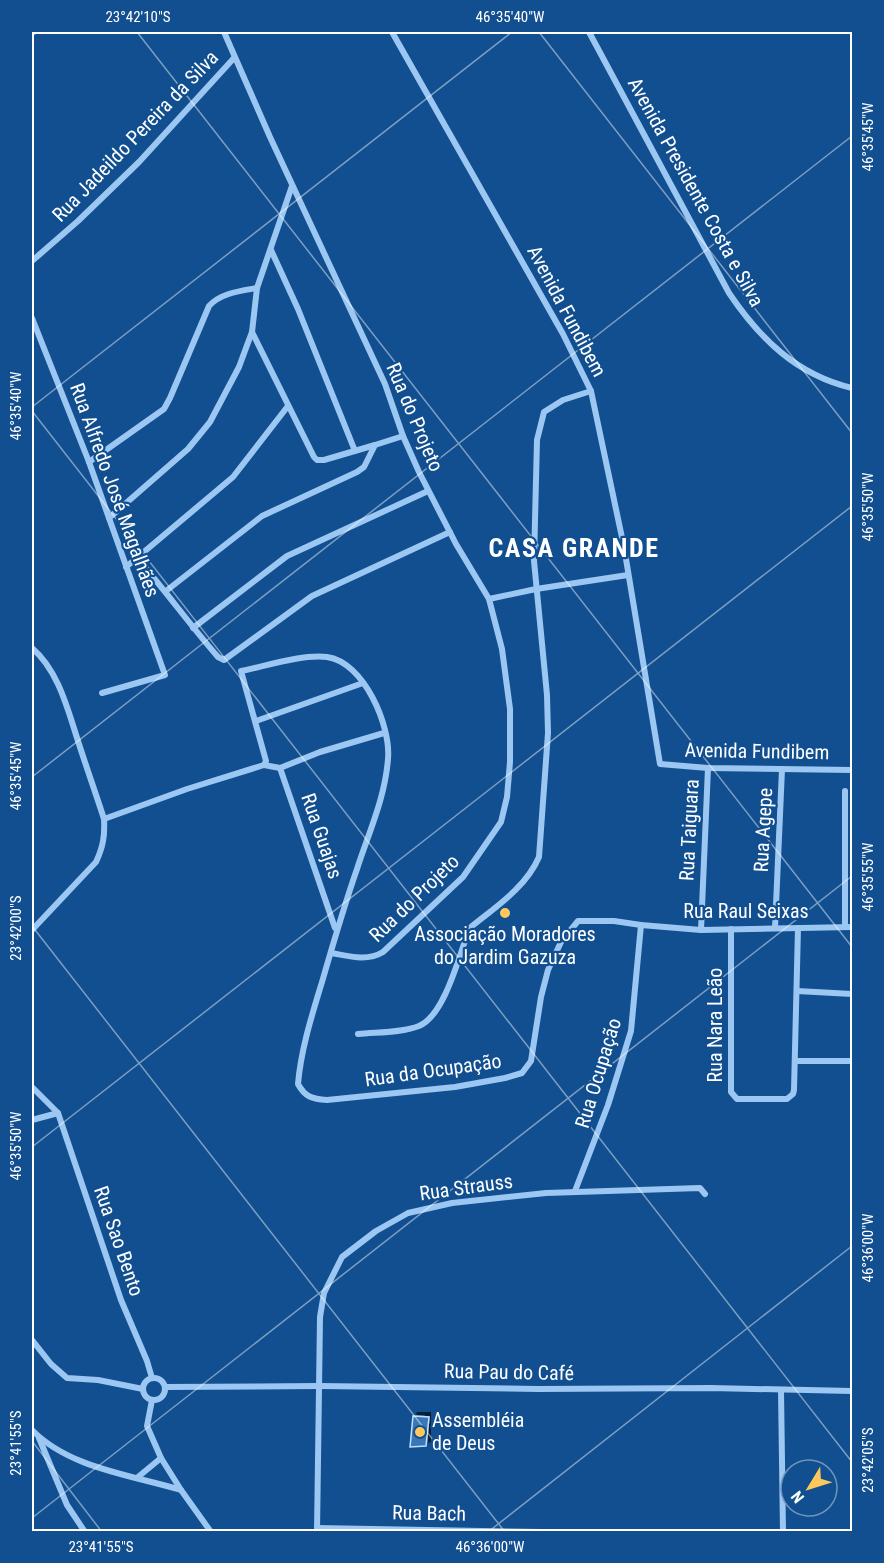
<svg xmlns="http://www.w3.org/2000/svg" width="884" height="1563" viewBox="0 0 884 1563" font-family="'Roboto Condensed',sans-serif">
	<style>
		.building { fill: #3978b9; stroke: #c2e0fd; stroke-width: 1.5; filter: url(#shadow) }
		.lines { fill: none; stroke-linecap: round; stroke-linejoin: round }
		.minor { stroke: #9bc7f2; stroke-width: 6 }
		.ticks { fill: none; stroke: #fff; stroke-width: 1.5; stroke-opacity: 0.45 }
		.poi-dot { fill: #ffc85c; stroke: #114f90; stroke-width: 2 }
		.labels { text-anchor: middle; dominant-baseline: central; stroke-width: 4.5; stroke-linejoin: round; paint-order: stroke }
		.street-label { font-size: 20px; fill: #fff; stroke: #114f90 }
		.poi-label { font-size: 20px; fill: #fff; stroke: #114f90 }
		.district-label { font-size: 26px; font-weight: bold; letter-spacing: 1.5px; fill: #fff; stroke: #114f90 }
		.neatline { fill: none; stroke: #fff; stroke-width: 2 }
		.ticks-label { font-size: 15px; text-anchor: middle; fill: #fff }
	</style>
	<defs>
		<filter id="shadow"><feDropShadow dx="4.5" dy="-4.5" stdDeviation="0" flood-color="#0009"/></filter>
	</defs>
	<rect width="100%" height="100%" fill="#114f90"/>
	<!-- building -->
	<path class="building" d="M413,1416L429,1417L426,1446L410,1447Z"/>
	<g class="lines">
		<!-- minor -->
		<g class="minor">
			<path d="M224,32L270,137L385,384L403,436L419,472L456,544L489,599L502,649L510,709V762L507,797L501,822L463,877L383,952C367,962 348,956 331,953"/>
			<path d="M392,32L563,334L591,391L624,547L660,764L708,768L852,770"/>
			<path d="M589,32L729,293C760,339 797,375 852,388"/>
			<path d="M271,250L298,309L355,451"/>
			<path d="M32,261L78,221L139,162L234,58"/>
			<path d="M32,318L89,462L165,675L102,693"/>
			<path d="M252,332L314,457L317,460H324L375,445"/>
			<path d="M89,462L164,409L170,398L209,306C221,293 240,291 257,288"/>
			<path d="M109,518L188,449L210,422L239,367L246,348L252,332L257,288L292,186"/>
			<path d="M137,558C165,590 190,625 218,657L224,660L312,596L450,532"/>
			<path d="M126,567L233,477L288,406"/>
			<path d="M166,591L262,516L357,472L364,467L375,445L403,436"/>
			<path d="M489,599L536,589L628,575"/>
			<path d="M193,628L287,556L428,491"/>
			<path d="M32,648C59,671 68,711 79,744C87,769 96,794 104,819C105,836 103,847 96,862L32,930"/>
			<path d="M256,721L363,683"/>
			<path d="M264,765L280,768L335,928"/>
			<path d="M280,768L320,752L384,733"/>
			<path d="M845,791V927"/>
			<path d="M104,819L187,789L264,765L266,761L241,671C266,666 302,654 327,657C364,662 391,726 388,759C385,798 369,832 357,869C344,906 333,944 322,982C312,1015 301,1049 298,1084C305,1097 312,1099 327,1100L455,1087L505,1078L522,1073L531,1061L541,997L548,970L561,942L578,921H614L641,925L701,930L852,927"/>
			<path d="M775,928L782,769"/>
			<path d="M731,929V1092L737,1099H787L793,1094L794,1090L798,928"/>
			<path d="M701,930L708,768"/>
			<path d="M797,991L852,994"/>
			<path d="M358,1034C377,1032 401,1033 419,1026C444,1016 459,957 468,932L472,926C497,906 526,887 539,857L548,733L547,695L534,561L537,440L544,412L563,400L591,391"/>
			<path d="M795,1061H852"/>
			<path d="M32,1087L58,1113L121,1300L147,1361L152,1378"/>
			<path d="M32,1120L58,1113"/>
			<path d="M575,1191L608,1105L631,1031L641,925"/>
			<path d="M32,1340L51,1364L67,1378L98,1380L143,1389"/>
			<circle cx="154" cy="1389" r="11"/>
			<path d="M165,1387L320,1386L538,1389L711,1388L852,1391"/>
			<path d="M781,1390L783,1532"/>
			<path d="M152,1400L147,1426L161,1458L181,1490L211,1532"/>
			<path d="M32,1430C69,1468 131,1475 181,1490"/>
			<path d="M39,1438L67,1505L85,1532"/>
			<path d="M138,1477L161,1458"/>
			<path d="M317,1528L541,1532"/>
			<path d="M317,1532L320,1317L324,1293L342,1257L376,1231L408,1213L452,1203L546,1193L700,1188L705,1194"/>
		</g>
	</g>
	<!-- ticks -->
	<path class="ticks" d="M137,32L852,947M539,32L852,433M32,36L38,32M32,407L512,32M32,411L852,1462M32,777L852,136M32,926L505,1532M32,1147L852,506M32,1441L102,1532M32,1518L852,876M488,1532L852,1246"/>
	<!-- markers -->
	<g class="poi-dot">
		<circle cx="505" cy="913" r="6"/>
		<circle cx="420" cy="1432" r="6"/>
	</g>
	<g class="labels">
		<!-- street labels -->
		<g class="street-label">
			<text transform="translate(135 136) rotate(-46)">Rua Jadeildo Pereira da Silva</text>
			<text transform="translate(696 192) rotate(61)">Avenida Presidente Costa e Silva</text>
			<text transform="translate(567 311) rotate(62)">Avenida Fundibem</text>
			<text transform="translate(415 417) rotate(67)">Rua do Projeto</text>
			<text transform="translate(115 490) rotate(70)">Rua Alfredo José Magalhães</text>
			<text transform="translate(757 751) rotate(1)">Avenida Fundibem</text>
			<text transform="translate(689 830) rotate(-87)">Rua Taiguara</text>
			<text transform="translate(763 830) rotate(-87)">Rua Agepe</text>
			<text transform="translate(322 836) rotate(71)">Rua Guajas</text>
			<text transform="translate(414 898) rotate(-44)">Rua do Projeto</text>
			<text x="746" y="911">Rua Raul Seixas</text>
			<text transform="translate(715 1025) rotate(-90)">Rua Nara Leão</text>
			<text transform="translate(433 1070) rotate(-8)">Rua da Ocupação</text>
			<text transform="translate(598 1073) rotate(-73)">Rua Ocupação</text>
			<text transform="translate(466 1187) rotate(-8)">Rua Strauss</text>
			<text transform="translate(119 1241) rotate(71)">Rua Sao Bento</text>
			<text transform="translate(509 1372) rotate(1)">Rua Pau do Café</text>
			<text transform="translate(429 1513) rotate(1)">Rua Bach</text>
		</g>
		<!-- poi labels -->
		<g class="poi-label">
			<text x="505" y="934">Associação Moradores<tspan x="505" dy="23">do Jardim Gazuza</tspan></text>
			<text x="432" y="1420" text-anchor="start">Assembléia<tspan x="432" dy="23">de Deus</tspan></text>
		</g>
		<!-- district labels -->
		<g class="district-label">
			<text x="574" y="548">CASA GRANDE</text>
		</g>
	</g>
	<!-- border -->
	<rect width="884" height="1563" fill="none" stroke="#114f90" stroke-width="66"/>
	<!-- north arrow -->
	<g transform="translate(809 1488) rotate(232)"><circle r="28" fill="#114f90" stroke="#7095bc" stroke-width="1.5"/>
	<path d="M0-4.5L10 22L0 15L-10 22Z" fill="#ffc85c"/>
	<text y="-9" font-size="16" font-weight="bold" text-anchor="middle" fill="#ffffff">N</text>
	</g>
	<rect x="33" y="33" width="818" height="1497" class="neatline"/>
	<g class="ticks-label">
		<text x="138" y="22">23°42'10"S</text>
		<text x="510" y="22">46°35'40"W</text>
		<text transform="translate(868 137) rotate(-90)" y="5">46°35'45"W</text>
		<text transform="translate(16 406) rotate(-90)" y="5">46°35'40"W</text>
		<text transform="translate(868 507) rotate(-90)" y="5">46°35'50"W</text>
		<text transform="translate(16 776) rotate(-90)" y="5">46°35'45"W</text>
		<text transform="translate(868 877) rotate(-90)" y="5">46°35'55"W</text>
		<text transform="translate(16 928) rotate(-90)" y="5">23°42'00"S</text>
		<text transform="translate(16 1146) rotate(-90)" y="5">46°35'50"W</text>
		<text transform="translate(868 1248) rotate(-90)" y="5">46°36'00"W</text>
		<text transform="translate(16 1443) rotate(-90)" y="5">23°41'55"S</text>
		<text transform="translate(868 1460) rotate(-90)" y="5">23°42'05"S</text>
		<text x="101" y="1552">23°41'55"S</text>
		<text x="490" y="1552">46°36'00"W</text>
	</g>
</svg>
